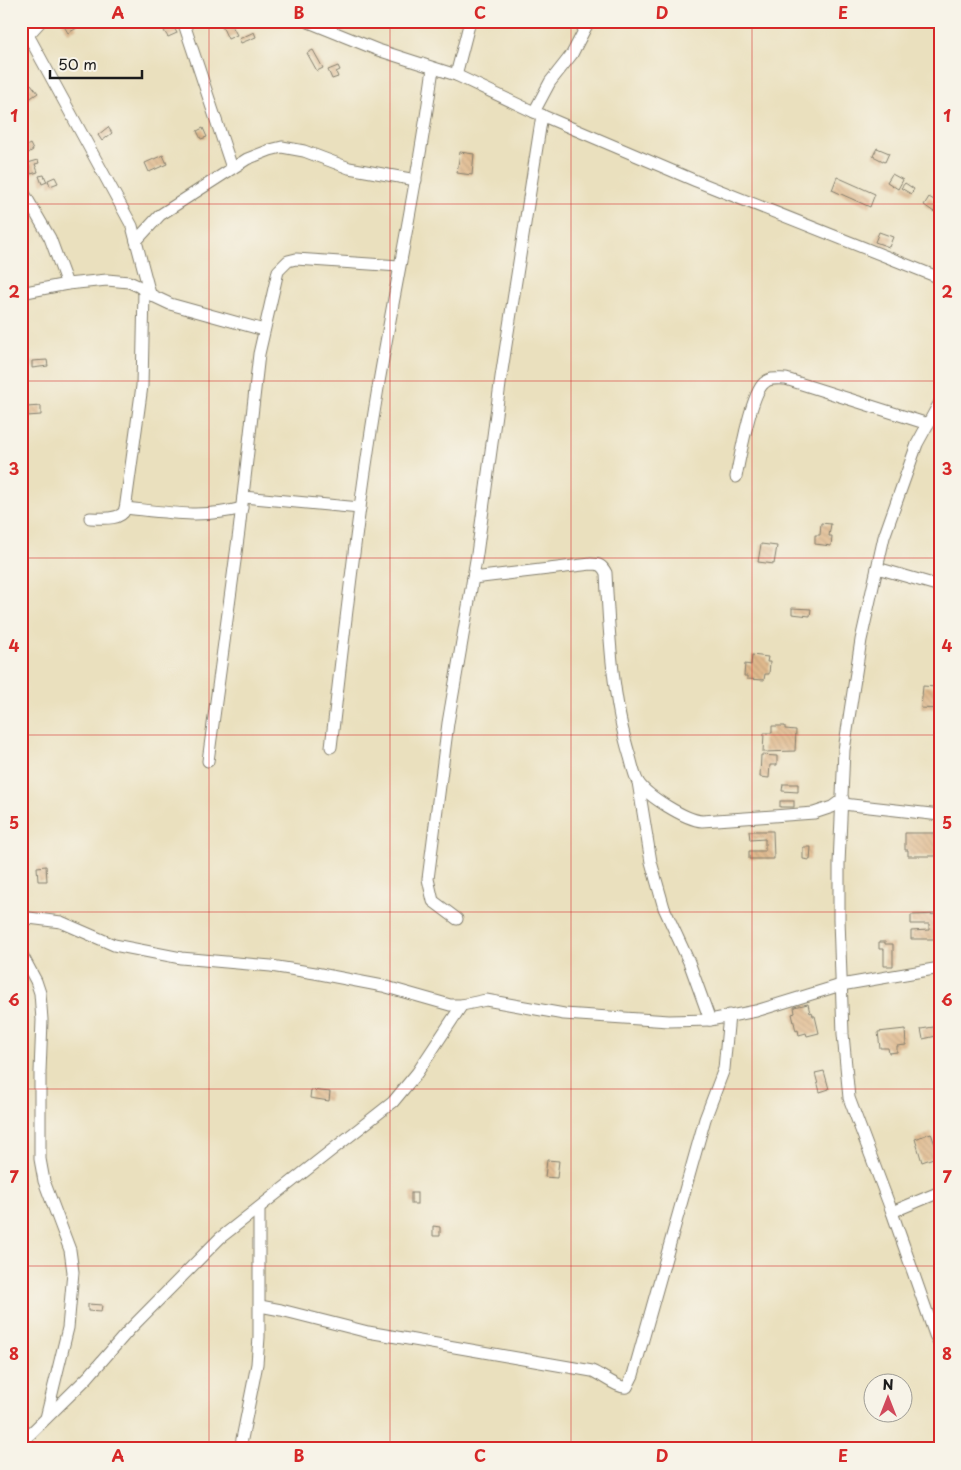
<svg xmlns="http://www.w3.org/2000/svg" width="961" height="1470" viewBox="0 0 961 1470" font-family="'Playpen Sans',sans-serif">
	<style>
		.building { fill: url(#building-back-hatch) }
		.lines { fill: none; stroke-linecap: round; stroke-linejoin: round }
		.minor-casing { stroke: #837e6d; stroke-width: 13 }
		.minor { stroke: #fff; stroke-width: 11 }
		.grid { fill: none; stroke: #d62828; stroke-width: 1; stroke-opacity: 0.55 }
		.neatline { fill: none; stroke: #d62828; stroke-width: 2 }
		.grid-label { font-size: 16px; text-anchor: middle; font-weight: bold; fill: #d62828 }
	</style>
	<defs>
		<pattern id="building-back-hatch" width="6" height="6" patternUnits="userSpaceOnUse" patternTransform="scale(1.25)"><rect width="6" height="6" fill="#e0ba8e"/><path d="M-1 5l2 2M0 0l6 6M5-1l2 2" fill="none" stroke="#c09f7a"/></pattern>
	</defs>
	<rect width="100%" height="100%" fill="#f7f3e8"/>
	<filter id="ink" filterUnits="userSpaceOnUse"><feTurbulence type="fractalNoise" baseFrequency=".02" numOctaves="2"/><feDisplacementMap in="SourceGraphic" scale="10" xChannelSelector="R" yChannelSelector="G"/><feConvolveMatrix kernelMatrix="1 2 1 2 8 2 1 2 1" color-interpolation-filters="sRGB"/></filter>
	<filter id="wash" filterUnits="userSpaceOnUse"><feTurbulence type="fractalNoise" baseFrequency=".0096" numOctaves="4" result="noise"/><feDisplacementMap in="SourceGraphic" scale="20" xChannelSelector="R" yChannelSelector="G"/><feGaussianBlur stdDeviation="1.12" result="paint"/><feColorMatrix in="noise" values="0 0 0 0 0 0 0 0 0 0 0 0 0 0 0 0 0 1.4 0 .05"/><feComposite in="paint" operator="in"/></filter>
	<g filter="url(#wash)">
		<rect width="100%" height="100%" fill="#eae0be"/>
		<g id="blocks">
			<!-- building -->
			<g class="building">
				<path d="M61,21H73L77,28L68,33Z"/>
				<path d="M230,22L237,35L228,39L222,26Z"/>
				<path d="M173,26L177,33L168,37L164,31Z"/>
				<path d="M254,32L256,37L241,43L239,39Z"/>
				<path d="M313,50L323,68L317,71L307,53Z"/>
				<path d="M338,66L340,70L336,72L338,77L332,79L328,70Z"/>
				<path d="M31,84L38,93L26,101L21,91Z"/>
				<path d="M108,127L112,133L102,141L98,135Z"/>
				<path d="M203,128L207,137L201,139L197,131Z"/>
				<path d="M30,144L33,150L22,157L21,149Z"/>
				<path d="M877,148L889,153L885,162L873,156Z"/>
				<path d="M460,152L474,154L472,175L457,173Z"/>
				<path d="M163,155L167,164L149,172L145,163Z"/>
				<path d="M38,160L39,163L35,164L38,172L31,174L28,163Z"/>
				<path d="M892,174L903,180L898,189L887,182Z"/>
				<path d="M44,175L47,182L42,184L39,176Z"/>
				<path d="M55,177L58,183L50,186L48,180Z"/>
				<path d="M837,177L875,194L870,207L832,190Z"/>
				<path d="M905,183L914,189L911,194L901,188Z"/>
				<path d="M929,197L939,203L934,212L924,205Z"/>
				<path d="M879,232L893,237L889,247L875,242Z"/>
				<path d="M47,360L48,366L32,368V361Z"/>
				<path d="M41,406V415L27,416V407Z"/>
				<path d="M821,523L831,524L829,536H832L831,546L815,544V535H820Z"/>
				<path d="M761,544L777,546L774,564L758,562Z"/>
				<path d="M792,608L811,609L810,616L792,614Z"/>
				<path d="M752,655L768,657L767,662H770L769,674H765L764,680L747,679V676H744L745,664L751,665Z"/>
				<path d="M923,686L936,687L935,691H940V709L921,708Z"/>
				<path d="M772,726H785V729L796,730L795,751L763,752L764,733H772Z"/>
				<path d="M761,755L777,756V765H770L769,778L760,777Z"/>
				<path d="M783,784H798V792L782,791Z"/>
				<rect x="780" y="801" width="14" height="6"/>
				<path d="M749,831H773L774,859H749V851H765V839L750,840Z"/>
				<path d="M905,833H937V856H908V850H905Z"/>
				<path d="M803,847H811L810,860L803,859Z"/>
				<path d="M46,866L47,881H38L37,867Z"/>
				<path d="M940,914V939H911V931L929,930V924H911V915Z"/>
				<path d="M879,942H885V944H893V966H884V949H879Z"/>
				<path d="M808,1004L810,1013L812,1012L813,1016H815L819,1033L807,1036L806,1033L799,1035L798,1030L796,1031L792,1014L795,1013L794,1007Z"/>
				<path d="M940,1026V1049H938L936,1036L923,1039L921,1029Z"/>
				<path d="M905,1029L906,1045L897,1046V1052L889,1053L888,1048H880L878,1032Z"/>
				<path d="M824,1071L829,1089L820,1092L815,1073Z"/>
				<path d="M311,1090L330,1092L329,1101L310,1098Z"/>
				<path d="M931,1133L939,1156L922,1162L915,1139Z"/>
				<path d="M547,1160L559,1161L557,1178L545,1177Z"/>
				<rect x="411" y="1193" width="6" height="11"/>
				<path d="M433,1226L440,1227V1236H433Z"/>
				<path d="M88,1304L102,1305L101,1312L88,1311Z"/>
			</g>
		</g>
	</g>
	<g filter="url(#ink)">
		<use href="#blocks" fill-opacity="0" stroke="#837e6d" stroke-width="1"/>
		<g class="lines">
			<defs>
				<g id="minor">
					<path d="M183,21L232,168"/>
					<path d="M306,21L378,50L456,75L534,112L696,181L940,278"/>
					<path d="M28,35L132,226L150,294"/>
					<path d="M21,43L41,21"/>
					<path d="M456,75L470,21"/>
					<path d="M534,112L550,82L572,54L589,21"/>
					<path d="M21,188L50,238L67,284"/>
					<path d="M136,241L160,215L247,159L270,150L282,147L304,151L349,168L416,180"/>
					<path d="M21,293L67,284L107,280L129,282L138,286L153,296L170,304L264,330"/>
					<path d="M940,402L917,444L884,537L861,640L844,750L839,864V919L843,1034L849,1098L892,1212L935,1335L940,1344"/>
					<path d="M736,477C740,457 751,394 764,383C770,377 778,379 786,379L928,424"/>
					<path d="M243,497L360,508"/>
					<path d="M125,508C164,512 203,519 242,508"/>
					<path d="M90,518C100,518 120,521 125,510L142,386L144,290"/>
					<path d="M877,568L940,586"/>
					<path d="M473,578L591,564C599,564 602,565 606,573C609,633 612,699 630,757C632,764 634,775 638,782C647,796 686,820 702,821L814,813L832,807L843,799"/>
					<path d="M331,747C345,627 358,507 378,388C396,281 419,176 433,68"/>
					<path d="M208,761L239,531L259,354L278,271L288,261L296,259L399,266"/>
					<path d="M638,782L651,862L664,908L689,962L710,1020"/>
					<path d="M843,804L940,815"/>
					<path d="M21,917L61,922L114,945L181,958L271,966L315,973L383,986L450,1005H462L486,1000L564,1014L669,1021L710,1020L756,1011L841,985L940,968"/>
					<path d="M457,919L433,901L428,879L448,723L477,554L501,377L542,115"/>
					<path d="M21,953L36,981L40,993L42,1020L40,1072V1159L44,1181L70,1250L73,1272L68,1328L46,1418"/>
					<path d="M892,1212L940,1192"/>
					<path d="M260,1306L281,1310L368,1332L592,1371C602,1375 619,1389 627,1387L633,1375L705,1119L724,1069L729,1015"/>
					<path d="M21,1443L88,1377L129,1330L220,1238L393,1102L417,1073L462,1005"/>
					<path d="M240,1449L257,1364L259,1337V1208"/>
				</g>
			</defs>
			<!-- minor casing -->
			<use href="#minor" class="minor-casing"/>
			<!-- minor -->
			<use href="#minor" class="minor"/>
		</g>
	</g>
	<!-- grid -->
	<path class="grid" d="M209,21V1449M390,21V1449M571,21V1449M752,21V1449M21,204H940M21,381H940M21,558H940M21,735H940M21,912H940M21,1089H940M21,1266H940"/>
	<!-- margin -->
	<rect width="961" height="1470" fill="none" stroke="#f7f3e8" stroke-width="55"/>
	<!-- north arrow -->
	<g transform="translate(888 1398)"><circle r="24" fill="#f7f3e8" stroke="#9f9d96"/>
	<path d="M0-4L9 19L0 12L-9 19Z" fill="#d1495b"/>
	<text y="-8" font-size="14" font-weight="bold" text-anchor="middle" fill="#1c1c1c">N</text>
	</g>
	<!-- scale -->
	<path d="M50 70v8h92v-8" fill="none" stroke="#1c1c1c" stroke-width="2.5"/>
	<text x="58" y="70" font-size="15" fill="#1c1c1c" stroke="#f7f3e8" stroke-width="4" paint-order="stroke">50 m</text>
	<rect x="28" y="28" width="906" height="1414" class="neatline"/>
	<g class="grid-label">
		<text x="118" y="19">A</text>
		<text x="299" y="19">B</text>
		<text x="480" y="19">C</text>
		<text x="662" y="19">D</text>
		<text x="843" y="19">E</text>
		<text x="14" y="122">1</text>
		<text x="947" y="122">1</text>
		<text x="14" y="298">2</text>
		<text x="947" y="298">2</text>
		<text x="14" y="475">3</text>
		<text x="947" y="475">3</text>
		<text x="14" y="652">4</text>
		<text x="947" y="652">4</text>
		<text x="14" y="829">5</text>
		<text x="947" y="829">5</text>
		<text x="14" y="1006">6</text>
		<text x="947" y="1006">6</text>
		<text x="14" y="1183">7</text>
		<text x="947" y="1183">7</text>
		<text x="14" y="1360">8</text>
		<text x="947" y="1360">8</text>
		<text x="118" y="1462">A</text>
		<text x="299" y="1462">B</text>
		<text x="480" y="1462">C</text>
		<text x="662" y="1462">D</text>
		<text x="843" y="1462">E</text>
	</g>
</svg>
